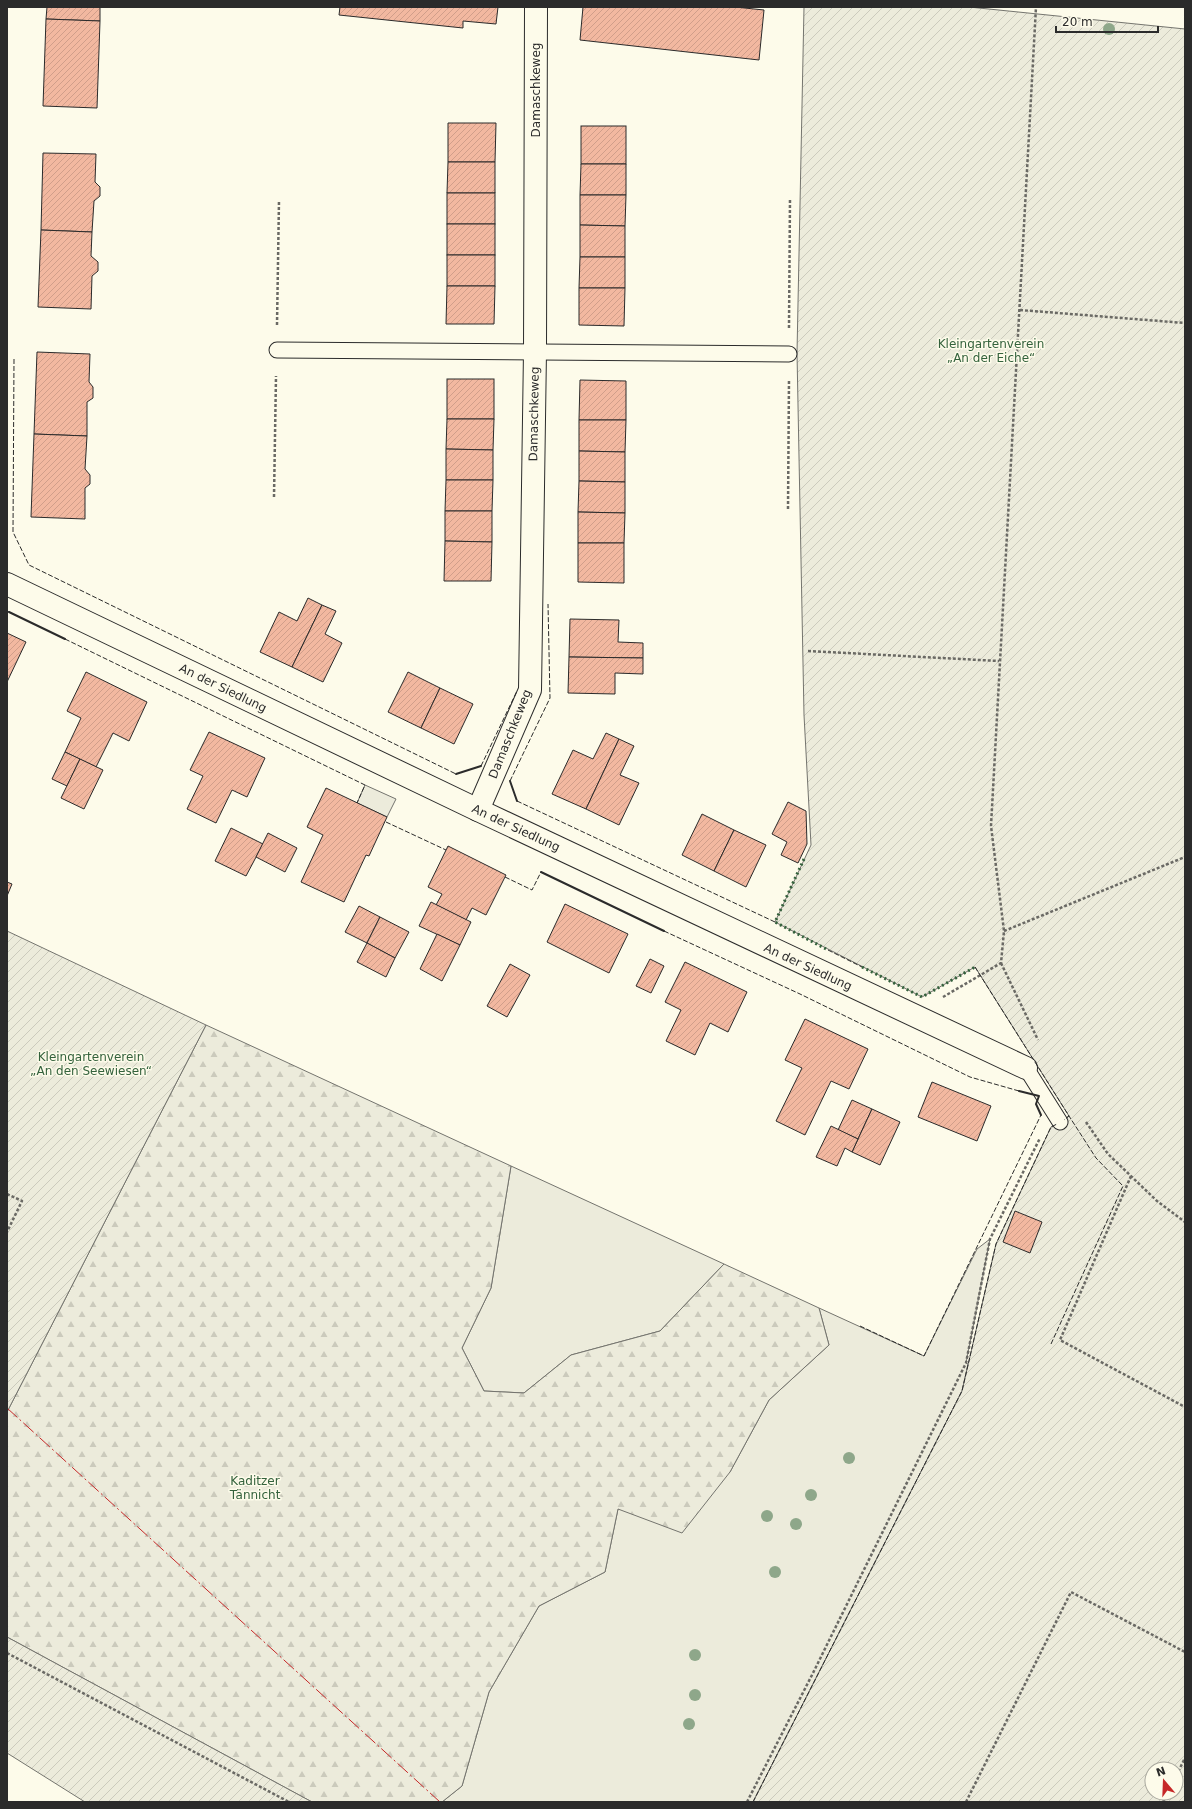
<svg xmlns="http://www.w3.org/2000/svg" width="1192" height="1809" viewBox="0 0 1192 1809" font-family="'DejaVu Sans',sans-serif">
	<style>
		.green { fill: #ecebdb; stroke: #74746e }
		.forest { fill: url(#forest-firs); stroke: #74746e }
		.garden { fill: url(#garden-furrows); stroke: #74746e; fill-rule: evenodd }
		.building { fill: url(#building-hatch); stroke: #2b2b2b }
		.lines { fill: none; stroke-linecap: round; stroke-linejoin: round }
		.lane-casing { stroke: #2b2b2b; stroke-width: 17 }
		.street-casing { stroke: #2b2b2b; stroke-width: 24 }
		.path { stroke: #6a6964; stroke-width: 2.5; stroke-dasharray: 3 2; stroke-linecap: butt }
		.lane { stroke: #fdfbea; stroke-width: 15 }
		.street { stroke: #fdfbea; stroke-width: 22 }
		.hedge { stroke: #34623c; stroke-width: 3; stroke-dasharray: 2 3; stroke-linecap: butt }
		.fence { stroke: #2b2b2b; stroke-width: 1; stroke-dasharray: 5 2; stroke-linecap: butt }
		.wall { stroke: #2b2b2b; stroke-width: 2 }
		.power { stroke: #c62828; stroke-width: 1; stroke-dasharray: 14 3 2 3; stroke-linecap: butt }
		.tree { fill: #8ea78a }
		.labels { text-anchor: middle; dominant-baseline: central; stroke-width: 3; stroke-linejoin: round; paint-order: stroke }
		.street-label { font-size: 12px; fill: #2b2b2b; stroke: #fdfbea }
		.park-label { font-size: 12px; fill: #34623c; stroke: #fdfbea }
	</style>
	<defs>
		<pattern id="forest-firs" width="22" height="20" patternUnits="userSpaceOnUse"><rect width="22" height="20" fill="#ecebdb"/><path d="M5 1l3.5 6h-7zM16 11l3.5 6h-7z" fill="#cbcabc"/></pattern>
		<pattern id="garden-furrows" width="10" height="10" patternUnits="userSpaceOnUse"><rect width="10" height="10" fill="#ecebdb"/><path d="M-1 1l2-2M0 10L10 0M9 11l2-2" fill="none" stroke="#cbcabc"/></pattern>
		<pattern id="building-hatch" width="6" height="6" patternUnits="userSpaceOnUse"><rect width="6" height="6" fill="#f2b8a0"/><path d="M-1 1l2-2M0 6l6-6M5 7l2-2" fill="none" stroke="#d09e8a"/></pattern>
	</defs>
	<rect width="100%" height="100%" fill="#fdfbea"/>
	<!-- green -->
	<g class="green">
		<path d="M365,785L396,799L387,817L357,803Z"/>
		<path d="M511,1166L724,1264L660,1331L571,1355L524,1393L484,1391L462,1348L491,1288Z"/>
		<path d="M990,1239L966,1363L968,1364L962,1391L753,1802H442L462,1786L489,1692L539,1606L605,1572L618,1509L730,1472L769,1400L829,1345L819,1308L924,1356L977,1249Z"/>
	</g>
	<!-- forest -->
	<path class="forest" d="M206,1025L511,1166L491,1288L462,1348L484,1391L524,1393L571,1355L660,1331L724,1264L819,1308L829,1345L769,1400L730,1472L682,1533L618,1509L605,1572L539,1606L489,1692L462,1786L442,1802H312L7,1637V1412Z"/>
	<!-- garden -->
	<g class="garden">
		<path d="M804,7H969L1185,29V1802H753L962,1391L996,1244L1051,1127L1069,1116L975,967L922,997L775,922L811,845L804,715L797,353ZM1152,1769H1176V1793H1152Z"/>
		<path d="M7,931L206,1025L7,1412Z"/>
		<path d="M7,1637L312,1802H85L7,1753Z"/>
	</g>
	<!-- building -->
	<g class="building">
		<path d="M47,7H100V21L46,19Z"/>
		<path d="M340,7H498L496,24L463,21V28L339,15Z"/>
		<path d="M583,7H735L764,10L759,60L580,40Z"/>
		<path d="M46,19L100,21L97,108L43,106Z"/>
		<path d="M448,123H496L495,162H448Z"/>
		<rect x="581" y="126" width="45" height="38"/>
		<path d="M43,153L96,154L95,182L100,187V196L94,201L92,232L41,230Z"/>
		<path d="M448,162H495V193H447Z"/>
		<path d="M581,164H626V195H580Z"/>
		<rect x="447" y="193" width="48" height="31"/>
		<path d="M580,195H626L625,226L580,225Z"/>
		<rect x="447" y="224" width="48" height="31"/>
		<path d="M580,225L625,226V257H580Z"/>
		<path d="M41,230L92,232L91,256L98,262V271L92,276L91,309L38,307Z"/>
		<rect x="447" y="255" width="48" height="31"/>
		<path d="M580,257H625V288H579Z"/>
		<path d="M447,286H495L494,324H446Z"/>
		<path d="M579,288H625L624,326L579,325Z"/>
		<path d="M37,352L90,354L89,382L93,387V398L87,402V436L34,434Z"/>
		<rect x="447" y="379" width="47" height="40"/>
		<path d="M580,380L626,381V420H579Z"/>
		<path d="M447,419H494L493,450L446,449Z"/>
		<path d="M579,420H626L625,452L579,451Z"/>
		<path d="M34,434L87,436L85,469L90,475V484L85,488V519L31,517Z"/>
		<path d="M446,449L493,450V480H446Z"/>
		<path d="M579,451L625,452V482L579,481Z"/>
		<path d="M446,480H493L492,511H445Z"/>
		<path d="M579,481L625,482V513L578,512Z"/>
		<path d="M445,511H492V542L445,541Z"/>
		<path d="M578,512L625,513L624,543H578Z"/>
		<path d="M445,541L492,542L491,581H444Z"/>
		<path d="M578,543H624V583L578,582Z"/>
		<path d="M308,598L322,605L292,667L260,652L279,612L297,621Z"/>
		<path d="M322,605L336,611L325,634L342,643L323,682L292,667Z"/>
		<path d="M570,619L619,620L618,642L643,643V658L569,657Z"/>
		<path d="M7,633L26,642L7,682Z"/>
		<path d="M569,657L643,658V674L615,673V694L568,693Z"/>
		<path d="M86,672L147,702L129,741L113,733L96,767L65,752L81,718L67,711Z"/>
		<path d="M408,672L440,688L421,728L388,712Z"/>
		<path d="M440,688L473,704L454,744L421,728Z"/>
		<path d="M209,732L265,758L247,797L232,790L216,823L187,809L203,776L190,770Z"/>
		<path d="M606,733L619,739L586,809L552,794L573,750L593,759Z"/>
		<path d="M619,739L634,746L620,775L639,783L619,825L586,809Z"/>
		<path d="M65,752L80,759L67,786L52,779Z"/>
		<path d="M80,759L103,770L84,809L61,798Z"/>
		<path d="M326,788L387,817L369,856L366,855L344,902L301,882L323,835L307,827Z"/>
		<path d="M788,802L806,811L807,844L798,863L781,855L787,842L772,834Z"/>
		<path d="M702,814L734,830L714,871L682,855Z"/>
		<path d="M231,828L263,844L246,876L215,861Z"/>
		<path d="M734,830L766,845L746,887L714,871Z"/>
		<path d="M268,833L297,848L285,872L256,857Z"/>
		<path d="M448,846L506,875L486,915L472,908L466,920L436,905L442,894L428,887Z"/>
		<path d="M7,882L12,884L7,896Z"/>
		<path d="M431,902L471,922L460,945L419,926Z"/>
		<path d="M565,904L628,934L609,973L547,942Z"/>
		<path d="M359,906L380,917L367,943L345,932Z"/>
		<path d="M380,917L409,932L395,958L367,943Z"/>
		<path d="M437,934L460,945L442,981L420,969Z"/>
		<path d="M367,943L395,958L386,977L357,962Z"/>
		<path d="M650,959L664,966L651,993L636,986Z"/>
		<path d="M685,962L747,992L728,1032L710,1023L695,1055L666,1041L681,1010L665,1002Z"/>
		<path d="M510,964L530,975L507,1017L487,1006Z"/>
		<path d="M805,1019L868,1049L849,1089L831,1081L805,1135L776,1121L802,1068L785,1060Z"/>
		<path d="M932,1082L991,1106L977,1141L918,1117Z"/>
		<path d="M852,1100L872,1109L858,1139L838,1130Z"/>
		<path d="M872,1109L900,1122L880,1165L852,1152Z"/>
		<path d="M831,1126L858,1139L852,1152L845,1148L837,1166L816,1157Z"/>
		<path d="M1015,1211L1042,1222L1030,1253L1003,1242Z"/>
	</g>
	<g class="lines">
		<defs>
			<g id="lane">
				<path d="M277,350L789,354"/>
				<path d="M1026,1068L1060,1122"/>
			</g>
			<g id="street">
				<path d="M7,584L478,810L1026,1068"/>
				<path d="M478,810L530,690L535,351L536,7"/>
			</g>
		</defs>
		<!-- lane casing -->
		<use href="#lane" class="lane-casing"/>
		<!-- street casing -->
		<use href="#street" class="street-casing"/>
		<!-- path -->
		<g class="path">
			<path d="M1020,310L1185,323"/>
			<path d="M277,325L279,200"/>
			<path d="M789,328L790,198"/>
			<path d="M274,497L276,376"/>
			<path d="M788,509L789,379"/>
			<path d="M808,651L999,661"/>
			<path d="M1004,931L1185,857"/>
			<path d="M1001,963L1038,1040"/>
			<path d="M943,997L1001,963L1004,931L991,826L1036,7"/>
			<path d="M1086,1122L1108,1154L1157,1201L1185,1222"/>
			<path d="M1131,1176L1060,1340L1185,1407"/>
			<path d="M7,1194L22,1201L7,1232"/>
			<path d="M7,1653L289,1802"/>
			<path d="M1176,1776L1185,1758"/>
			<path d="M747,1802L813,1673L966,1363L990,1239L1040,1138"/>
			<path d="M966,1802L1071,1592L1185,1652"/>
			<path d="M1163,1802L1168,1793"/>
		</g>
		<!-- lane -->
		<use href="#lane" class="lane"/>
		<!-- street -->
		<use href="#street" class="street"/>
		<!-- hedge -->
		<g class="hedge">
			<path d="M804,859L775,922L828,950"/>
			<path d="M862,967L922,997L975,967"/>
		</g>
		<!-- fence -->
		<g class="fence">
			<path d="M14,359L13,532L29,565L456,774"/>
			<path d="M7,611L9,612"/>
			<path d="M65,639L365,785L357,803"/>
			<path d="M481,766L517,691"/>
			<path d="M510,781L550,698L548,604"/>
			<path d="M517,801L775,922"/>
			<path d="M386,822L446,850"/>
			<path d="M505,877L532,890L541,872"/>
			<path d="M664,931L800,994L970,1077L1019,1091"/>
			<path d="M828,950L862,967"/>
			<path d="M975,967L1069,1116L1064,1120"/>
			<path d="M860,1326L924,1356L1041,1115"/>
			<path d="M1051,1344L1123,1186L1096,1158L1069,1116"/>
			<path d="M753,1802L962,1391L996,1244L1051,1127L1057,1124"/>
		</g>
		<!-- wall -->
		<g class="wall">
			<path d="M9,612L65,639"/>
			<path d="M456,774L481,766"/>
			<path d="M510,781L517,801"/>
			<path d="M541,872L664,931"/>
			<path d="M1019,1091L1039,1096L1036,1104L1041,1115"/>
		</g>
		<!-- power -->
		<path class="power" d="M7,1408L440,1802"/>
	</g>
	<!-- trees -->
	<g class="tree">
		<circle cx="1109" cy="29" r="6"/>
		<circle cx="849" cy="1458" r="6"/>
		<circle cx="811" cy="1495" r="6"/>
		<circle cx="767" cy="1516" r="6"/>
		<circle cx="796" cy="1524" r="6"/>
		<circle cx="775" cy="1572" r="6"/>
		<circle cx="695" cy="1655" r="6"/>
		<circle cx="695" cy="1695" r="6"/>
		<circle cx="689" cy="1724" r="6"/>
	</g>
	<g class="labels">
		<!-- street labels -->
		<g class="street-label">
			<text transform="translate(536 90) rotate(-90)">Damaschkeweg</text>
			<text transform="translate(534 414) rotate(-89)">Damaschkeweg</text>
			<text transform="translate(223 688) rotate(26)">An der Siedlung</text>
			<text transform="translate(510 734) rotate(-68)">Damaschkeweg</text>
			<text transform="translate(516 828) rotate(25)">An der Siedlung</text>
			<text transform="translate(808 967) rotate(25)">An der Siedlung</text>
		</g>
		<!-- park labels -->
		<g class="park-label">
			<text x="991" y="344">Kleingartenverein<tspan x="991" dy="14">„An der Eiche“</tspan></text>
			<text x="91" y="1057">Kleingartenverein<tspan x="91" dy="14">„An den Seewiesen“</tspan></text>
			<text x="255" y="1481">Kaditzer<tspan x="255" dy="14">Tännicht</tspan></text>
		</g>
	</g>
	<!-- border -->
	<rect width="1192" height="1809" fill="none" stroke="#2b2b2b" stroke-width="16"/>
	<!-- north arrow -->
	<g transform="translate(1164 1781) rotate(341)"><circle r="19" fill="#fdfbea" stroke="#a9a89e"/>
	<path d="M0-3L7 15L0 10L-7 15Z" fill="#c62828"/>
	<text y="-6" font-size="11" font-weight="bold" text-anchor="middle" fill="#2b2b2b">N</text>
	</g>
	<!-- scale -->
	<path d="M1056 26v6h102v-6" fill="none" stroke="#2b2b2b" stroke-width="2"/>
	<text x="1062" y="26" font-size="12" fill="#2b2b2b" stroke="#fdfbea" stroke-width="3" paint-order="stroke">20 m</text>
</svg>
